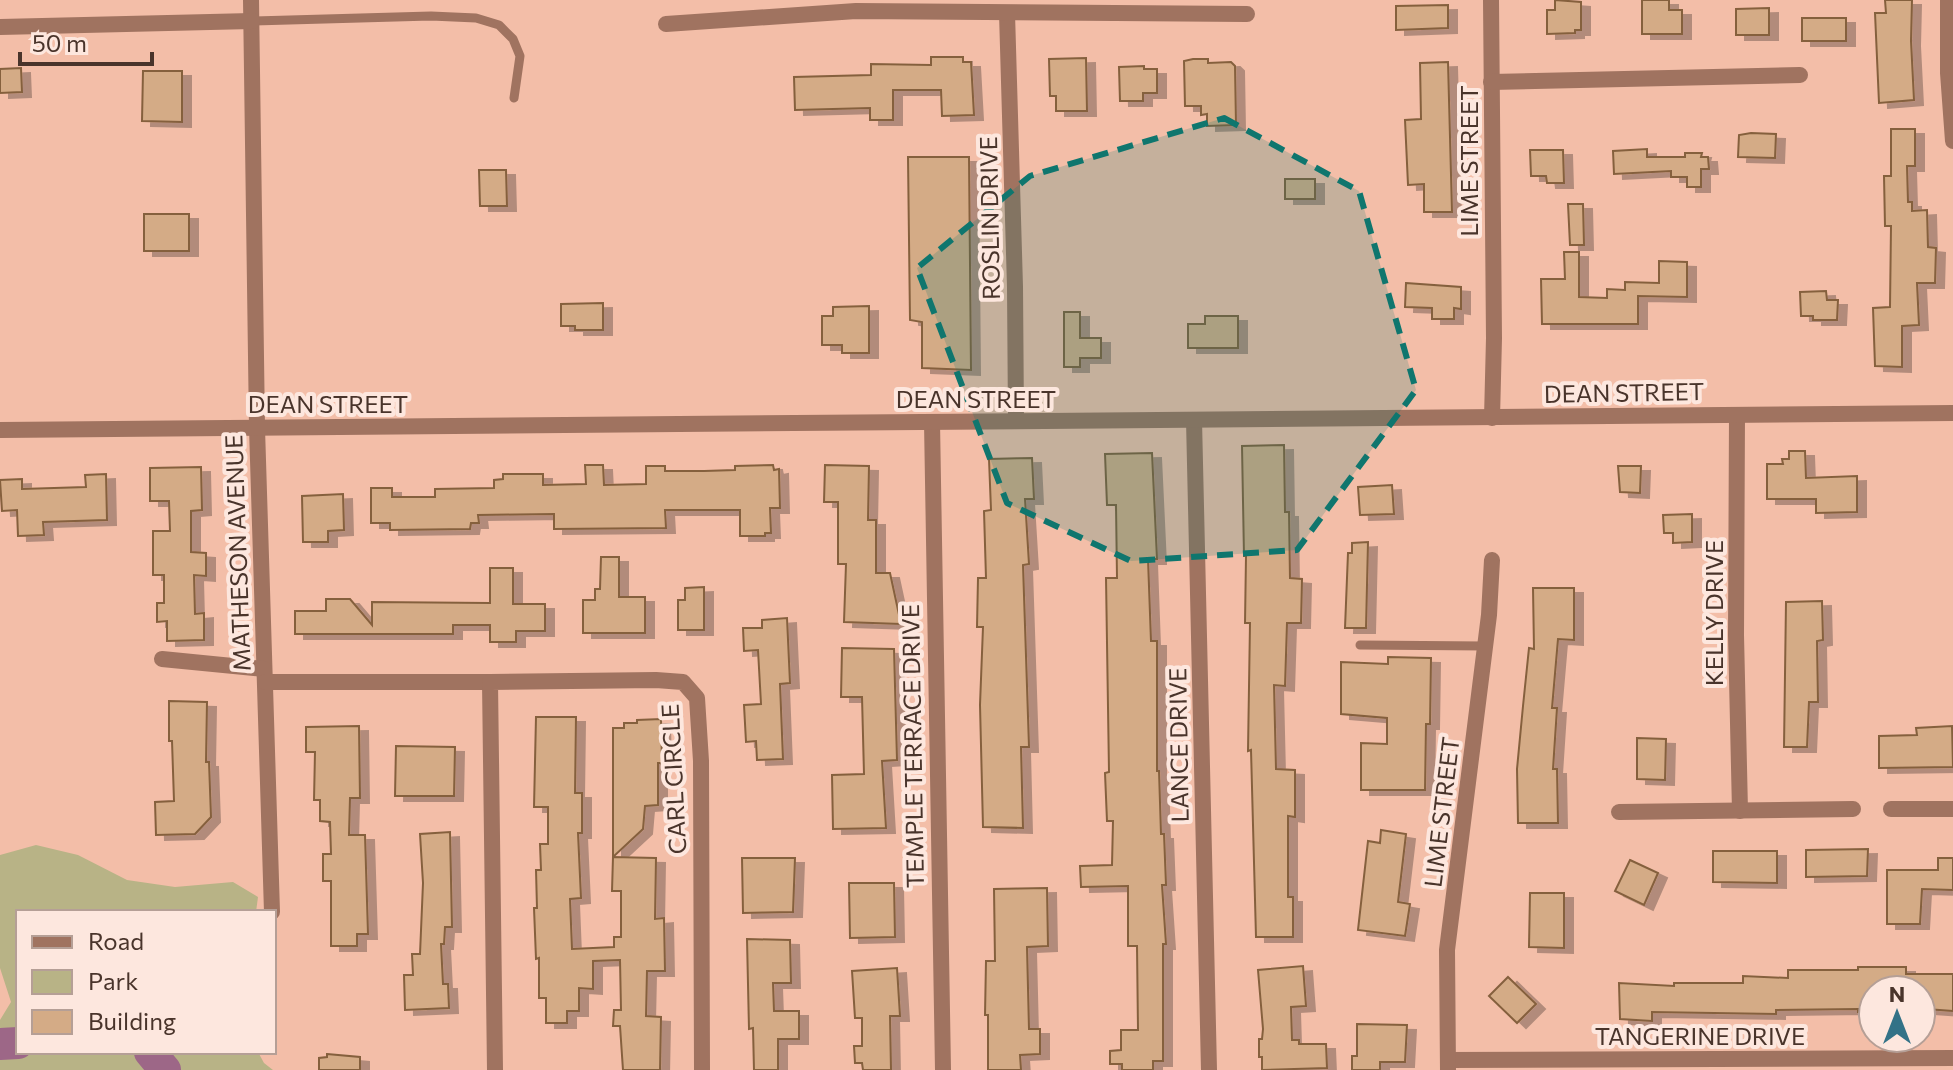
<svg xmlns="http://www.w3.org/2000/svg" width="1953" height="1070" viewBox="0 0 1953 1070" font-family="Commissioner,sans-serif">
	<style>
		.green { fill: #b8b386 }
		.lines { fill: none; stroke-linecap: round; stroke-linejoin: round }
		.river { stroke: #9d6787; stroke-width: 32 }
		.building { fill: #d4ab86; stroke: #85603e; stroke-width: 2; filter: url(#shadow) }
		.service { stroke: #a07360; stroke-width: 9 }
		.minor { stroke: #a07360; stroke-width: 16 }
		.marked { fill: #0f766e; fill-opacity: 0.2; stroke: #0f766e; stroke-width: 6; stroke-dasharray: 16 10; stroke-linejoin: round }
		.labels { text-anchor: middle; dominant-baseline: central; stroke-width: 8; stroke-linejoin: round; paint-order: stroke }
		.street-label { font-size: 24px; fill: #49342b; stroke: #fde7de }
	</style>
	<defs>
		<filter id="shadow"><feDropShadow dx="9" dy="5" stdDeviation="0" flood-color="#0004"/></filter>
	</defs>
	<rect width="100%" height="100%" fill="#f3bea8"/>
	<!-- green -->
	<path class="green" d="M36,845L78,855L127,880L175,887L233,882L258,897L256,912H18V1052H258L264,1063L273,1070H0V1020L11,1002L0,968V855Z"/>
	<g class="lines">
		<!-- river -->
		<g class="river">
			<path d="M0,1044L18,1043"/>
			<path d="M150,1052L165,1070"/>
		</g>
	</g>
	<!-- building -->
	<g class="building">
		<path d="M1555,0L1581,2V30H1575V33L1547,34V10H1555Z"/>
		<path d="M1642,0H1669V10H1682V34H1642Z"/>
		<path d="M1885,0H1912L1911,41L1914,100L1879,103L1875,13H1886Z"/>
		<path d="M1448,5V28L1396,30V6Z"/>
		<path d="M1769,8V35H1736V9Z"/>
		<rect x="1802" y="18" width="44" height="23"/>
		<path d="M931,57H963V62H971L974,115L942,116L941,90H893V120H870V108L795,110L794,77L871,75V64L931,65Z"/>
		<path d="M1086,58L1087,111H1056V96H1050L1049,59Z"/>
		<path d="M1193,59H1208V63L1231,62L1235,66L1236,125L1207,126V114L1201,115V106H1185L1184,61Z"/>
		<path d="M1448,62L1452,212H1424V184L1408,185L1405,120L1421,119L1420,63Z"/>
		<path d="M1144,66V69H1157V93H1143V101H1120L1119,67Z"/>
		<path d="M21,68L22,92L0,93V69Z"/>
		<path d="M143,71H182V122L142,121Z"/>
		<path d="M1891,129H1915V166H1907L1908,202H1912V211L1927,210L1928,247L1936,248L1935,283H1917L1919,325L1902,326V367L1875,366L1873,308L1890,307L1891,226H1885L1884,176H1891Z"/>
		<path d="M1751,133L1776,134L1775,158L1738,157L1739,135Z"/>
		<path d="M1647,149V157H1685V153H1702L1701,157H1708L1709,169H1701V187H1687V177H1671V171L1614,174L1613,151Z"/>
		<path d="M1530,150H1563L1564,183H1547L1546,176H1531Z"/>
		<path d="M908,157H969L971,370L922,368V322L910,320Z"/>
		<path d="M479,170H506L507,206H480Z"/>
		<rect x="1285" y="179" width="30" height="20"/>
		<path d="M1568,204H1583L1584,245H1570Z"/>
		<rect x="144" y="214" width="45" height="37"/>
		<path d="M1564,252H1579V297L1607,298V289L1625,290V282L1659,283V261L1687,262V297L1638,296V324H1542L1541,279H1565Z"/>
		<path d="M1406,283L1461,287V309L1454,308V319H1432V308L1405,307Z"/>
		<path d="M1826,291L1827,300H1838L1837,320H1813V316H1801L1800,292Z"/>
		<path d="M603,303V330H575V326H561V304Z"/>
		<path d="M869,306V353H842V345H822V316H833V307Z"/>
		<path d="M1064,312H1080V338H1101V358H1080V367H1064Z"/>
		<path d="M1205,316H1238V348H1188V324H1205Z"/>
		<path d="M1284,445L1285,512H1289L1290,578L1302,579L1301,623H1287L1285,686L1274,685L1276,769L1295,770V817L1288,816V897H1293V937H1256L1251,750L1248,751L1250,623H1245L1246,556H1244L1242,446Z"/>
		<path d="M1789,451H1805L1806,478L1857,476V512L1816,513V499H1767V464H1783L1782,459H1789Z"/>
		<path d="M1152,453L1157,559H1148L1151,641H1157V771H1159L1161,834H1164L1166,885H1162L1166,944H1163V1061H1153V1070H1122V1064H1110V1051L1121,1050V1030H1138L1137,946H1128V886L1081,887L1080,866L1112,865L1113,821H1107L1105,773L1109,772L1106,578H1117L1116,505H1107L1105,454Z"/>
		<path d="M1032,458L1034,499H1025L1029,564L1023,565L1029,747H1021L1023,828L983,827L980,705L983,627H977L978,578H986L984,511L991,510L989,459Z"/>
		<path d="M585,465H603L604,485L646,484V466H665V471H704L735,470V466L773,465L774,470L779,469L780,508H770L771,533H765V536H740V510H665L666,528L554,529V514L478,515L479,523H471L470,529L390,530V523H371V488H392V497H435V489L494,488V480L503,479V474H543V485L586,484Z"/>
		<path d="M825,465L869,466L868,520H876V573H890L901,624L844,622L846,564H838V502H824Z"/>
		<path d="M1618,466H1641L1640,493L1620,492Z"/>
		<path d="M201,467L202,510L191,511V552L206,553V576L194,575L195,614L204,613V640L167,641V621L157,622V603H164V575H153V531H170L169,501H150V468Z"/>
		<path d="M106,474L107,520L43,522L44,535L18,536L17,510L2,511L0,480L22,479V489L86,487L85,475Z"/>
		<path d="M1392,485L1394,514L1360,515L1358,487Z"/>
		<path d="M343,494L344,530L328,531V542H303L302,496Z"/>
		<path d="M1692,514V542L1673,543V533H1664L1663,515Z"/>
		<path d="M1368,542L1366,628H1345L1348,553H1352V543Z"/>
		<path d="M601,557H619V597H645V633H583V600H595V589H600Z"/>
		<path d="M490,568H513V604H545V631H516V642H490V625H453V634H295V611H326V599H350L372,625V602L490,603Z"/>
		<path d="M704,587V630H678V600H685V588Z"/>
		<path d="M1533,588H1574V640L1558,639L1552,708H1557L1553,769H1557L1558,823H1518L1517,769L1523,706L1529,648L1534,649Z"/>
		<path d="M1822,601L1823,640L1817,641L1818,702H1809L1807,747H1784L1786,602Z"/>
		<path d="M787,618L790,683L780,684L783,759L757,760L756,741L746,742L744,705L761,704L758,650L744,651L743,628H762V620Z"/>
		<path d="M842,648L894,649L897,760L882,761L886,828L833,829L832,775L864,774L862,697H841Z"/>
		<path d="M1388,657L1431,658L1430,724H1426L1425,790H1361V743L1387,744V718L1341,714V662L1388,664Z"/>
		<path d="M169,701L207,702L206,762H209L211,817L195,834L156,835L155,802L174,801L172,741H169Z"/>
		<path d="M536,717H576L575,793H582V833H578L581,898L570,899L572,949L614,947V937H621V891H612L613,857L656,858L655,919L664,918L665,971H647L646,1016L661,1017L660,1070H623L620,1026H613L614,1010H621L620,960L593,961V989L579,988V1011H567V1023H546V998H539V958L536,959L534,908H537L536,870H541L540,844H548V807H534Z"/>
		<path d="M661,719L662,763H658V805L645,806L643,829L613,857V728H624V723H637V720Z"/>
		<path d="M359,726L360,798H350L349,835H365L368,934H357V946H331V881H323V854H331L330,822L320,821V800H314L315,752H306V727Z"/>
		<path d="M1952,726L1953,767L1879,768V736L1917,735L1916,728Z"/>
		<path d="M1637,738L1666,739L1665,780L1637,779Z"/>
		<path d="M396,746L455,747L454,796H395Z"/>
		<path d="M1381,830L1406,834L1398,902L1410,904L1405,936L1358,930L1368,841L1380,843Z"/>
		<path d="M450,832L452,927H445L444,944H441L443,984H448L449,1008L405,1010L404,975H413L412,954H420L423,883L420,834Z"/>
		<path d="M1868,849L1867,876L1806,877V850Z"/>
		<path d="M1713,851H1777V883L1713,882Z"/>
		<path d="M742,858H795L793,912L743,913Z"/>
		<path d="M1938,858H1953V890L1922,889L1920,924H1887V870H1938Z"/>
		<path d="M1630,860L1658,873L1644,905L1615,891Z"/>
		<path d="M849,883H894L895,937L850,938Z"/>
		<path d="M1047,888L1048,946L1027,947L1029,1029H1040V1054L1020,1055L1021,1070H988V1015H985L986,961H995L994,889Z"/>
		<path d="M1530,893H1564V948L1529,947Z"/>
		<path d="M747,939L790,940L791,983H773L774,1011H799V1039H778V1070H754L753,1028L749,1029Z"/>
		<path d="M1303,966L1306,1006L1291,1007L1292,1040H1299V1044H1326L1327,1068L1262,1070V1057H1259V1039H1262L1263,1029L1258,970Z"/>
		<path d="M1858,967H1906V974H1953V1011L1926,1009V990H1873V1011L1858,1012V1009L1776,1010V1014L1652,1012V1021L1620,1019L1619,983L1674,986V983H1743V976L1788,978V970H1858Z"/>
		<path d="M897,968L900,1016H890L891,1070H863L862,1063H855L854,1046H862V1018H855L852,971Z"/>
		<path d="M1508,977L1536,1004L1517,1023L1489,996Z"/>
		<path d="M1357,1024L1407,1025L1405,1062H1380V1070H1352V1056H1357Z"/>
		<path d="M327,1054L360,1057V1070H319V1058L327,1057Z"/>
	</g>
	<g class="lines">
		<!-- service -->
		<g class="service">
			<path d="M252,21L431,16L476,18L499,25L513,39L520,56L514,98"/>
			<path d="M1360,645L1485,646"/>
		</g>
		<!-- minor -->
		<g class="minor">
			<path d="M251,0L257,428L272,912"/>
			<path d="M1491,0L1494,338L1492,418"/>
			<path d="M1948,0V73L1953,141"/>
			<path d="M1007,13L1015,287L1016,421"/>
			<path d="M666,24L856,11L1247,14"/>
			<path d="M0,27L252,21"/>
			<path d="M1491,82L1800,75"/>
			<path d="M1737,415L1736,635L1740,811"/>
			<path d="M1194,420L1209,1070"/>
			<path d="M932,422L943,1070"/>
			<path d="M0,430L1953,413"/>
			<path d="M162,659L264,669"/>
			<path d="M265,682H490"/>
			<path d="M1891,809H1953"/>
			<path d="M1619,812L1853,809"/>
			<path d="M1448,1060L1953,1058"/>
			<path d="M495,1070L490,682L656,680L683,682L697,698L701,761L702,1070"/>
			<path d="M1448,1070L1447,950L1489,615L1492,560"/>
		</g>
	</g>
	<!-- marked area -->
	<path class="marked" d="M1224,118L1359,191L1416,390L1297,550L1131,561L1007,503L917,268L1030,176Z"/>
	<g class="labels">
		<!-- street labels -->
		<g class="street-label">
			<text transform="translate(1468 161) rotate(-90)">LIME STREET</text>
			<text transform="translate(989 218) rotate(-91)">ROSLIN DRIVE</text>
			<text transform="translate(1624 392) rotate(-1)">DEAN STREET</text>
			<text x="976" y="398">DEAN STREET</text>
			<text x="328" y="403">DEAN STREET</text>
			<text transform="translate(237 553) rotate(-92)">MATHESON AVENUE</text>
			<text transform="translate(1713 613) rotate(-90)">KELLY DRIVE</text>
			<text transform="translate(1178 745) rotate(-91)">LANCE DRIVE</text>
			<text transform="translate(912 746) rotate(-91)">TEMPLE TERRACE DRIVE</text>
			<text transform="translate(673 779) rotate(-93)">CARL CIRCLE</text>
			<text transform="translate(1441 812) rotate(-83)">LIME STREET</text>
			<text x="1700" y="1035">TANGERINE DRIVE</text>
		</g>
	</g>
	<!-- legend -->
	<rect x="16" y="910" width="260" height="144" fill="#fde7de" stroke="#b59f96" stroke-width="2"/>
	<rect x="32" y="936" width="40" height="12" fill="#a07360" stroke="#b59f96" stroke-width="2"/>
	<text x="88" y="950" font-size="24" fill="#49342b">Road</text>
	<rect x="32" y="970" width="40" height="24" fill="#b8b386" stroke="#b59f96" stroke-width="2"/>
	<text x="88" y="990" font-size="24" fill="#49342b">Park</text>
	<rect x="32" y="1010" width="40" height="24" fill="#d4ab86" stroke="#b59f96" stroke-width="2"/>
	<text x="88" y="1030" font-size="24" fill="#49342b">Building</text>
	<!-- north arrow -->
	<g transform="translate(1897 1014)"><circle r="38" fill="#fde7de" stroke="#b59f96" stroke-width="2"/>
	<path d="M0-6L14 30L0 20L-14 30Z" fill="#337287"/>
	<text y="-12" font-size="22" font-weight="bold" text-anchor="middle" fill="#49342b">N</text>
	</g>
	<!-- scale -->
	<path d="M20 52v12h132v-12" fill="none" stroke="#49342b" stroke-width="4"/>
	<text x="32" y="52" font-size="24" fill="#49342b" stroke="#fde7de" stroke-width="6" paint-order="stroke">50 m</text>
</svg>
